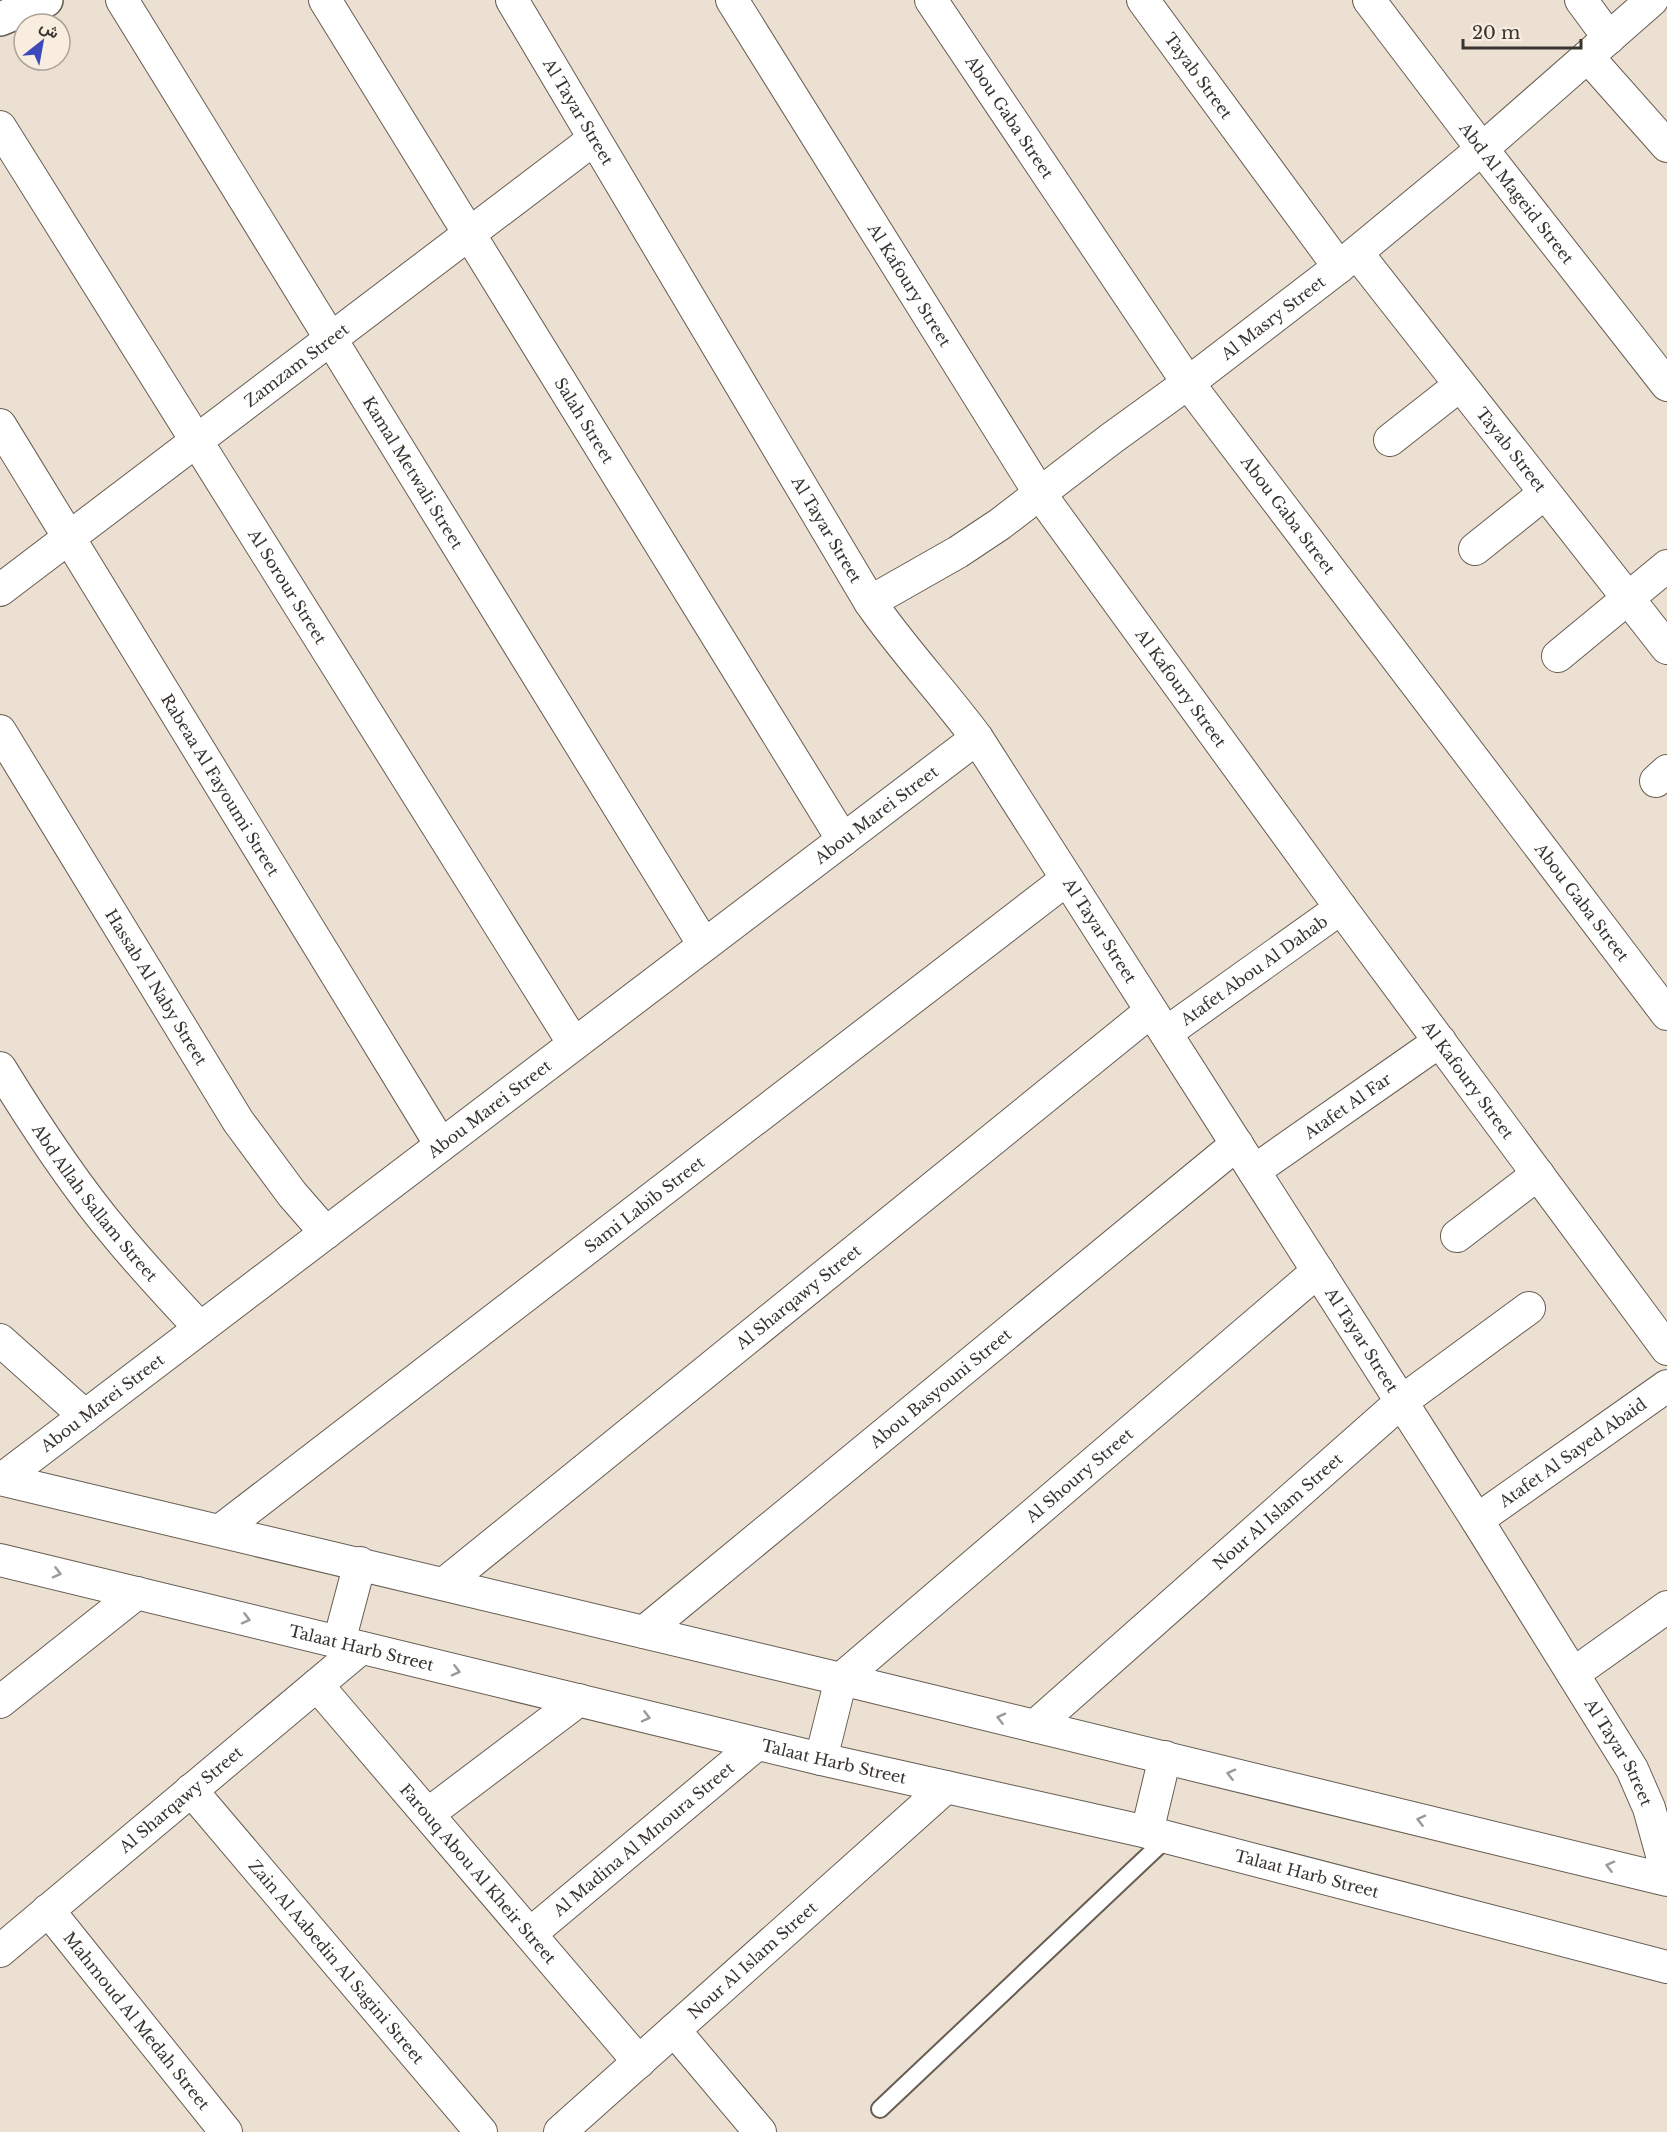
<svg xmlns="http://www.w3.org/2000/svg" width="1667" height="2132" viewBox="0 0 1667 2132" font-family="'Libre Baskerville',Vazirmatn,serif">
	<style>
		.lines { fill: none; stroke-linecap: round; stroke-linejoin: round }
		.service-casing { stroke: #675d52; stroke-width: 20 }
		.minor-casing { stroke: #675d52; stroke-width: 34 }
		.tertiary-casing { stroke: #675d52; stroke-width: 36 }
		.service { stroke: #fff; stroke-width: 16 }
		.minor { stroke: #fff; stroke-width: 32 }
		.tertiary { stroke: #fff; stroke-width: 33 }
		.oneway { stroke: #9c9a97 }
		.labels { text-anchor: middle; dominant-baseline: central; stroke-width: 4.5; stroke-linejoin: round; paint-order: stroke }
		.street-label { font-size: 16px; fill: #38342f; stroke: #f9ede0 }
	</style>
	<rect width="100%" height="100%" fill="#ece0d3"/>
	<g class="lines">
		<defs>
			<path id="service" d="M880,2109L1167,1838"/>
			<g id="minor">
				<path id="s1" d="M122,0L704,945"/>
				<path id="s2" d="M325,0L843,840"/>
				<path id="s3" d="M512,0L870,602C903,650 943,692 977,738L1477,1520L1632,1769L1649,1808L1667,1873"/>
				<path id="s4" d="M732,0L1040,494L1341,908L1667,1349"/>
				<path id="s5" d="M931,0L1188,383L1667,1014"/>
				<path id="s6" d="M1143,0L1339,267"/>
				<path id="s7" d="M1369,0L1482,149L1667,385"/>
				<path d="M1581,0L1609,38"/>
				<path d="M1588,57L1667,146"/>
				<path id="s8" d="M0,127L574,1044"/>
				<path id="s9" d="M1357,253L1667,648"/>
				<path id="s10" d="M0,425L441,1145"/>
				<path d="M1390,440L1460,385"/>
				<path d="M1475,549L1545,493"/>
				<path id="s11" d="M0,590L594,139"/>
				<path id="s12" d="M870,602L958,552L1000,524L1112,438L1188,383L1339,267L1482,149L1652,0"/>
				<path d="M1558,656L1667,566"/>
				<path id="s13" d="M0,731L238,1121L292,1194L326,1233"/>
				<path d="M1656,781L1667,771"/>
				<path id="s14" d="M1166,1033L1341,908"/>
				<path id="s15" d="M0,1068C35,1125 72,1182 115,1233C142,1266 171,1297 200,1328"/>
				<path id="s16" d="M1254,1171L1440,1041"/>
				<path d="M1457,1236L1538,1174"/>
				<path d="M0,1340L85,1416"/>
				<path d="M0,1479L841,1679L1667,1880"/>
				<path id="s17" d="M2,1479L977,738"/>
				<path id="s18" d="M1477,1520L1667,1386"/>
				<path id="s19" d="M221,1530L1067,879"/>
				<path id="s20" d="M0,1560L821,1759L1147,1832L1667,1967"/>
				<path id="s21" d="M444,1584L1151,1011"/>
				<path id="s22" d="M644,1632L1237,1144"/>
				<path d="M339,1642L360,1563"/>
				<path d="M1573,1674L1667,1607"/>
				<path id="s23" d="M317,1685L639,2062"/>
				<path d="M0,1702L137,1593"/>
				<path id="s24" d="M1035,1726L1401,1402L1529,1308"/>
				<path id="s25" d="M821,1759L841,1679L1318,1271"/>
				<path id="s26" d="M191,1790L481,2132"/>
				<path d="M428,1814L579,1700"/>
				<path d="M1147,1832L1165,1757"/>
				<path id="s27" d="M48,1910L226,2132"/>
				<path id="s28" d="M530,1934L757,1744"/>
				<path id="s29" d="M0,1951L361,1648"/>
				<path d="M674,2030L760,2132"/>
				<path id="s30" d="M560,2132L946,1787"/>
			</g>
			<path id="tertiary" d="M0,19L46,0"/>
		</defs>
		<!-- service casing -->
		<use href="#service" class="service-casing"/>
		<!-- minor casing -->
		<use href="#minor" class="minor-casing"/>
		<!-- tertiary casing -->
		<use href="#tertiary" class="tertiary-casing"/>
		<!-- service -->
		<use href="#service" class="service"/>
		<!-- minor -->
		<use href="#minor" class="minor"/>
		<!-- tertiary -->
		<use href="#tertiary" class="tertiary"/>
	</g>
	<!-- one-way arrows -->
	<defs><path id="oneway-chevron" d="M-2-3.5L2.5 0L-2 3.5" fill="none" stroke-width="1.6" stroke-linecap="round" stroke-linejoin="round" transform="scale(1.5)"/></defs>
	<g class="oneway">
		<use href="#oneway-chevron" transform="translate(57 1573) rotate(14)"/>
		<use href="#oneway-chevron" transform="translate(246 1619) rotate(14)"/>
		<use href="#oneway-chevron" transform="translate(456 1671) rotate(14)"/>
		<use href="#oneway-chevron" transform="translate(646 1717) rotate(14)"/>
		<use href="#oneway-chevron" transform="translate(1001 1718) rotate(-166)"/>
		<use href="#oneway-chevron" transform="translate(1231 1774) rotate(-166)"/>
		<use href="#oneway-chevron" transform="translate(1421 1820) rotate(-166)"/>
		<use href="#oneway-chevron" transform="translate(1610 1866) rotate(-166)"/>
	</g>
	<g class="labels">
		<!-- street labels -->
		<g class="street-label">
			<text stroke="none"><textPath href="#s6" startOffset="94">Tayab Street</textPath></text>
			<text stroke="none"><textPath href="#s3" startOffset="130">Al Tayar Street</textPath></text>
			<text stroke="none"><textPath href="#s5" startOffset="141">Abou Gaba Street</textPath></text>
			<text stroke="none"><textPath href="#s7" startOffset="243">Abd Al Mageid Street</textPath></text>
			<text stroke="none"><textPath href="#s4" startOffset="336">Al Kafoury Street</textPath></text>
			<text stroke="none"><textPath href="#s12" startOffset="494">Al Masry Street</textPath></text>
			<text stroke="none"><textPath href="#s11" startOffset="372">Zamzam Street</textPath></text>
			<text stroke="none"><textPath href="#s2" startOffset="494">Salah Street</textPath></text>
			<text stroke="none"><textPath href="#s9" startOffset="250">Tayab Street</textPath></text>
			<text stroke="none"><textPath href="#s1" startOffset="555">Kamal Metwali Street</textPath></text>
			<text stroke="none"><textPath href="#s5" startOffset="627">Abou Gaba Street</textPath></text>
			<text stroke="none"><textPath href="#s3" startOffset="616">Al Tayar Street</textPath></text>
			<text stroke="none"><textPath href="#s8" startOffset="542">Al Sorour Street</textPath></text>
			<text stroke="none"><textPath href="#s4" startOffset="822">Al Kafoury Street</textPath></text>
			<text stroke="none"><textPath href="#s10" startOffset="422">Rabeaa Al Fayoumi Street</textPath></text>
			<text stroke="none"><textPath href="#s17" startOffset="1098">Abou Marei Street</textPath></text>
			<text stroke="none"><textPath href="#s5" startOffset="1113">Abou Gaba Street</textPath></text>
			<text stroke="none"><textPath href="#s3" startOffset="1102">Al Tayar Street</textPath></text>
			<text stroke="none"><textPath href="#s14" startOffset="108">Atafet Abou Al Dahab</textPath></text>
			<text stroke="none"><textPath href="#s13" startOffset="300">Hassab Al Naby Street</textPath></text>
			<text stroke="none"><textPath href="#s4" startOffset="1308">Al Kafoury Street</textPath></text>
			<text stroke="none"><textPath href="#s16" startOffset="114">Atafet Al Far</textPath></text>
			<text stroke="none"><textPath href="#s17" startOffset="612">Abou Marei Street</textPath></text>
			<text stroke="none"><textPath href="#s15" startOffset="165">Abd Allah Sallam Street</textPath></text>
			<text stroke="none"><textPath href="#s19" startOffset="534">Sami Labib Street</textPath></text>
			<text stroke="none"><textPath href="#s21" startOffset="456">Al Sharqawy Street</textPath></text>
			<text stroke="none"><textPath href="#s3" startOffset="1588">Al Tayar Street</textPath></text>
			<text stroke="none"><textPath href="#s22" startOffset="384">Abou Basyouni Street</textPath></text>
			<text stroke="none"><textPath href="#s17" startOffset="126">Abou Marei Street</textPath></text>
			<text stroke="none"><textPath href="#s18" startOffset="117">Atafet Al Sayed Abaid</textPath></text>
			<text stroke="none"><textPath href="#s25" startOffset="396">Al Shoury Street</textPath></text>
			<text stroke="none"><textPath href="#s24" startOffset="324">Nour Al Islam Street</textPath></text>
			<text stroke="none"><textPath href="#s20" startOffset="372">Talaat Harb Street</textPath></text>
			<text stroke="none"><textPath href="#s3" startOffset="2074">Al Tayar Street</textPath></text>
			<text stroke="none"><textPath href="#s20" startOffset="858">Talaat Harb Street</textPath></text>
			<text stroke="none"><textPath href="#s29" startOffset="236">Al Sharqawy Street</textPath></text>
			<text stroke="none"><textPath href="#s28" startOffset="148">Al Madina Al Mnoura Street</textPath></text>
			<text stroke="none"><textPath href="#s23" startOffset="248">Farouq Abou Al Kheir Street</textPath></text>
			<text stroke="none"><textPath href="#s20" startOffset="1344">Talaat Harb Street</textPath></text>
			<text stroke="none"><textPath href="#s30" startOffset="258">Nour Al Islam Street</textPath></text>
			<text stroke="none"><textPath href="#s26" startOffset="225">Zain Al Aabedin Al Sagini Street</textPath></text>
			<text stroke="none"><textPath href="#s27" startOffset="142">Mahmoud Al Medah Street</textPath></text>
		</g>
	</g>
	<!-- north arrow -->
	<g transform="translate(42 42) rotate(31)"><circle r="28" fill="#f9ede0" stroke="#aca399" stroke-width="1.5"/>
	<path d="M0-4.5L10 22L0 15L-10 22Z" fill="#3b49bc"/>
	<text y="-9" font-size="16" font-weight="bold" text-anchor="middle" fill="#38342f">ش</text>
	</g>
	<!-- scale -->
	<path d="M1463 39v9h118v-9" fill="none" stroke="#38342f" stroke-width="3"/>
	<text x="1472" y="39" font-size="18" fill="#38342f" stroke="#f9ede0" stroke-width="4.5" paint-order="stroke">20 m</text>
</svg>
